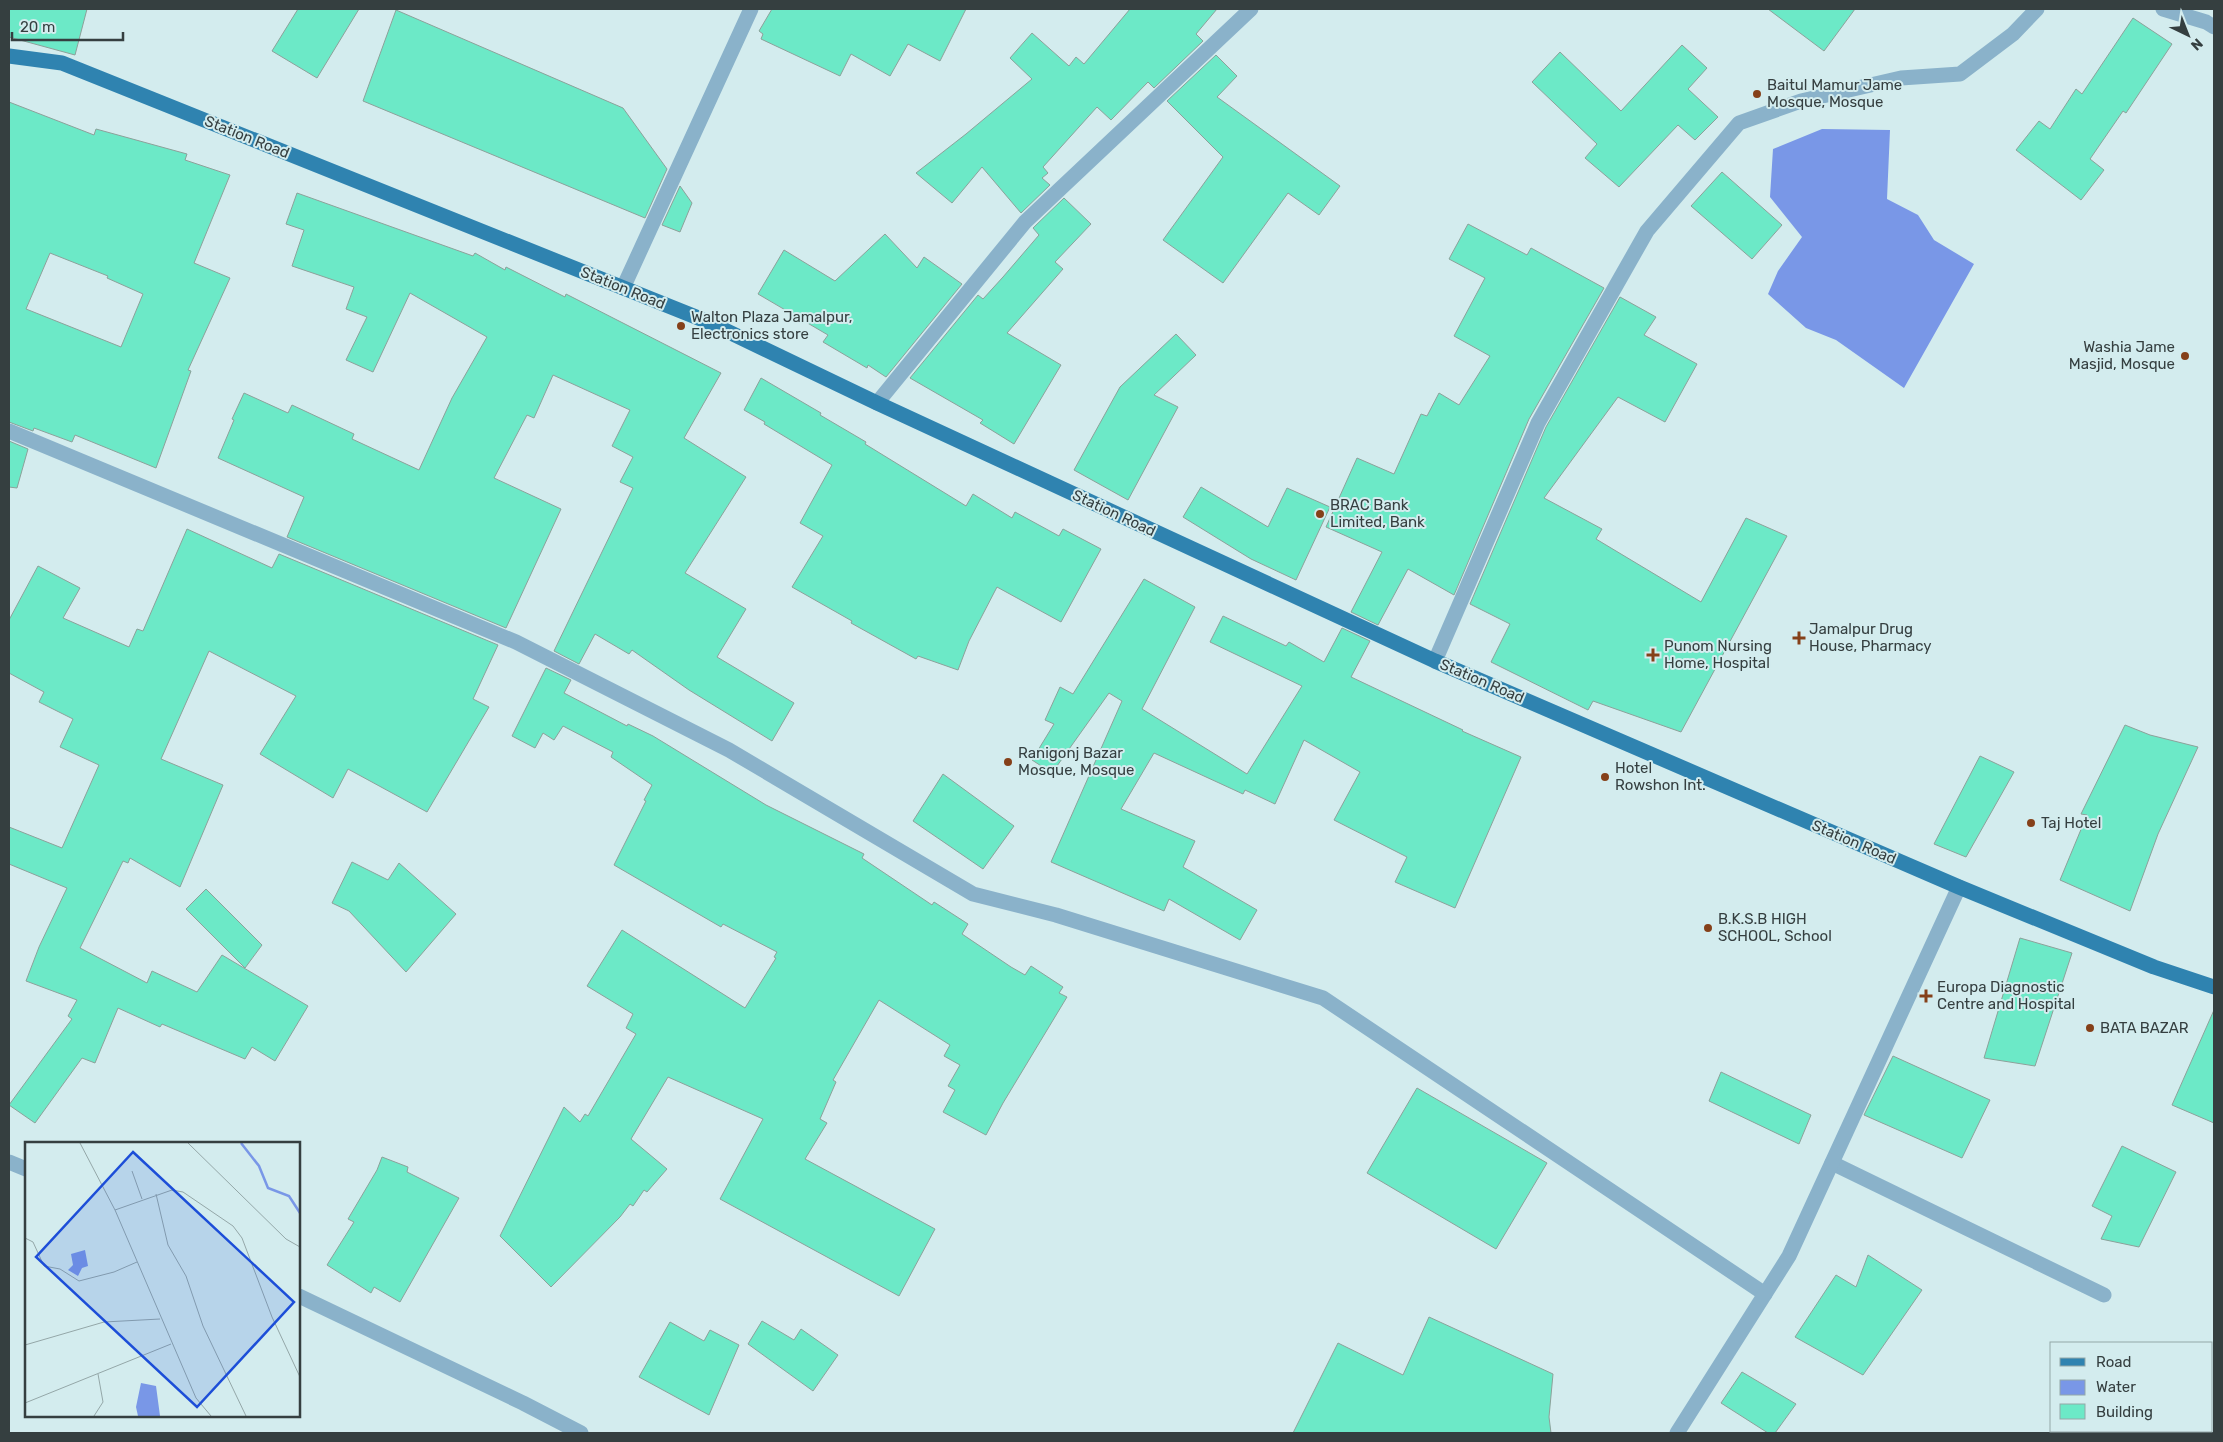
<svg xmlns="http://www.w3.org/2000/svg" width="2223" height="1442" viewBox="0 0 2223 1442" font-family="Rubik,sans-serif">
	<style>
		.water { fill: #7997e7 }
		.building { fill: #6ce9c7; stroke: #8ca19a; fill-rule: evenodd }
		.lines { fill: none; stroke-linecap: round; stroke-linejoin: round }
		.minor { stroke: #8ab2ca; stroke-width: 15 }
		.major { stroke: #2f83b0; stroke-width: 15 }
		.poi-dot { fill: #854019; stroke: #d3ecee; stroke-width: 2 }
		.labels { text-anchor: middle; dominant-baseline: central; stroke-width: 4; stroke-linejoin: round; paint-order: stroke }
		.poi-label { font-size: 15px; fill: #353f40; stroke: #d3ecee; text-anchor: start }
		.street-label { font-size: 15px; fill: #353f40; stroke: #d3ecee }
		.inset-river { fill: none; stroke: #7997e7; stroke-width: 2.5 }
		.inset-road { fill: none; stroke: #94a7a8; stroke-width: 1 }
		.view { fill: #1d4ed8; fill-opacity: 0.15; stroke: #1d4ed8; stroke-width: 2.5 }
		.inset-edge { fill: none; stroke: #353f40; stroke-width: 2.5 }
	</style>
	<rect width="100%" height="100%" fill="#d3ecee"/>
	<!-- water -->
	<path class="water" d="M1822,129L1890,130L1887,199L1918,215L1934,240L1974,264L1904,388L1836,340L1806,328L1768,294L1778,271L1802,237L1770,197L1773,149Z"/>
	<!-- building -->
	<g class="building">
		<path d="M9,9H87L75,55L9,37Z"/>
		<path d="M298,9H359L317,78L272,51Z"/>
		<path d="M772,9H966L940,61L908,44L890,76L851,54L840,76L761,39L763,34L759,31Z"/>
		<path d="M1130,9H1217L1196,34L1203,41L1154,88L1148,82L1111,120L1097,107L1043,167L1048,173L1042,178L1050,185L1021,213L982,167L952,203L916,173L966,134L1032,79L1010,58L1032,33L1069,66L1076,57L1084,64Z"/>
		<path d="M1768,9H1855L1824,51Z"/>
		<path d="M396,10L623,108L667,169L645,218L363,101Z"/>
		<path d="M2133,18L2172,44L2126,113L2123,111L2090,159L2104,170L2081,200L2016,150L2039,121L2050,129L2076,89L2082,94Z"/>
		<path d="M1682,45L1707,68L1688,89L1718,117L1695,140L1678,125L1619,187L1585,158L1597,144L1532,82L1560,52L1621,111Z"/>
		<path d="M1216,55L1237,76L1217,97L1340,186L1319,215L1288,193L1223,283L1163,240L1223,157L1167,101Z"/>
		<path d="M9,102L94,135L96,129L187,154L185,160L230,175L194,263L230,278L188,370L191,371L156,468L75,435L72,442L34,428L33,431L9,422ZM50,253L108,276L107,278L143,294L121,347L26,309Z"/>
		<path d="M1722,172L1782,225L1752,259L1691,206Z"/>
		<path d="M680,186L692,203L680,232L662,225Z"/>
		<path d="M297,193L473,256L475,253L505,270L506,267L565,297L566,294L721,373L684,438L746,477L685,573L746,609L717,657L794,703L772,741L689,690L632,650L629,654L595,634L579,664L554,651L633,488L620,482L633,457L612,446L630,410L553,375L534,418L527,415L494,478L561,509L506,628L287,537L304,497L218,458L234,420L232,419L244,393L288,413L292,405L354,434L352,439L419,470L452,398L487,337L410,293L373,372L346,360L367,317L346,309L354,287L292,266L304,230L286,224Z"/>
		<path d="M1064,198L1091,224L1055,262L1063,269L1007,333L1061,365L1014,444L980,423L983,420L910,378L978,295L983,299L1003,277L1039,235L1033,228Z"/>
		<path d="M1468,224L1527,255L1531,248L1604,288L1529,419L1454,595L1408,569L1378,625L1351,612L1382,552L1326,527L1357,458L1394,474L1421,414L1427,416L1439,393L1459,405L1490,356L1454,336L1485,278L1449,259Z"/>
		<path d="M885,234L917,268L924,257L962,284L886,377L868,365L867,368L823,342L828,335L758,294L784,250L835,281Z"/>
		<path d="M1620,297L1656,317L1644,335L1697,364L1665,422L1618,397L1544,498L1602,529L1596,539L1701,602L1746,518L1787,536L1681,732L1593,701L1588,710L1491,662L1510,624L1470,604L1546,427Z"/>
		<path d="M1176,334L1196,355L1154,395L1178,407L1128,500L1074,470L1120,387Z"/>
		<path d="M761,378L821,413L820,415L866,442L865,444L966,506L973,494L1012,518L1015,512L1059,536L1063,529L1101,549L1061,622L997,587L969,641L958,670L918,656L916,659L851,623L852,621L792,587L823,536L800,523L832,465L764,424L765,422L744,410Z"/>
		<path d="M9,441L28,449L17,488L9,487Z"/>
		<path d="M1201,487L1268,527L1287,488L1330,507L1296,580L1251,559L1183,517Z"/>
		<path d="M187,529L272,568L279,554L498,645L473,699L489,707L427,812L348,769L333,798L260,754L296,696L209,651L161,759L223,785L180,887L130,858L128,863L123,861L80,948L147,983L152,971L197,992L222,955L308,1006L275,1061L252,1047L245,1059L162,1024L160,1027L118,1008L95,1063L82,1058L35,1123L9,1105L72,1019L68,1016L77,1000L26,981L39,947L67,888L9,864V827L62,848L99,765L60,747L73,719L39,702L44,692L9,673V620L38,566L80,588L63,618L129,647L137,629L143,631Z"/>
		<path d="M1144,579L1195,607L1142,709L1247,774L1302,686L1210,642L1223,616L1286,646L1289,642L1324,662L1342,628L1370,641L1351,677L1463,730L1462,731L1521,757L1455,908L1395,882L1407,857L1334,820L1360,772L1304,740L1275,804L1245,790L1243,794L1154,753L1121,809L1195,841L1183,867L1257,910L1240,940L1169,899L1164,911L1051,862L1122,701L1109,693L1052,773L1032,760L1054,724L1045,720L1060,687L1073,694Z"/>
		<path d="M546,668L571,680L564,693L627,726L628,724L653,736L766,805L864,854L862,858L932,905L934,902L968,924L962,934L1011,967L1025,975L1031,966L1063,987L1059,993L1067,997L1003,1103L986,1135L943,1112L955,1090L948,1086L960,1065L944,1056L950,1045L879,1000L833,1080L836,1082L820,1119L827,1123L805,1159L935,1229L899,1296L720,1199L763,1119L668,1077L631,1139L667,1169L647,1192L644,1190L633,1206L630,1204L620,1217L551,1287L500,1236L564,1107L580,1122L585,1114L588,1116L636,1034L626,1028L633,1014L587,986L622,930L745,1008L776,958L774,957L777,952L723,924L721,927L614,865L646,801L644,800L652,785L611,757L613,752L563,726L554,740L543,733L535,748L512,736Z"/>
		<path d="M2125,725L2150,735L2198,747L2158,834L2130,911L2060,880L2087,815L2081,814Z"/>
		<path d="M1980,756L2014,772L1966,857L1934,844Z"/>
		<path d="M943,774L1014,826L983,869L913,821Z"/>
		<path d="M352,862L388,880L399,863L456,914L406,972L349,911L332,903Z"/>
		<path d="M206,889L262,945L245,968L186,909Z"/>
		<path d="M2020,938L2072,953L2035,1066L1984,1058Z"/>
		<path d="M2214,1010V1123L2172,1105Z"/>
		<path d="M1893,1056L1990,1100L1962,1158L1864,1115Z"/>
		<path d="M1721,1072L1811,1115L1799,1144L1709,1101Z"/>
		<path d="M1417,1088L1547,1163L1496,1249L1367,1173Z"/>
		<path d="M2122,1146L2176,1172L2139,1247L2101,1239L2112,1216L2092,1206Z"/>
		<path d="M382,1157L408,1167L407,1172L459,1198L400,1302L374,1287L371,1293L327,1265L354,1222L348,1219L377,1170Z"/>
		<path d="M1868,1255L1922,1290L1863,1375L1795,1337L1836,1275L1856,1287Z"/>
		<path d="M1429,1317L1553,1374L1549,1417L1551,1433H1293L1338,1343L1403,1375Z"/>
		<path d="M762,1321L794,1340L801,1329L838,1355L813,1391L748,1344Z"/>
		<path d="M670,1322L704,1341L710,1330L739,1345L709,1415L639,1377Z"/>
		<path d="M1742,1372L1796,1404L1775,1433H1768L1721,1403Z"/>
	</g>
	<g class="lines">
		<!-- minor -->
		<g class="minor">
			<path d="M2163,9L2206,22L2214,27"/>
			<path d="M623,288L751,9"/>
			<path d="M877,403L1025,222L1251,9"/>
			<path d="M9,431L516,642L729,750L973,894L1056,915L1323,998L1765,1294"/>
			<path d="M1435,661L1538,423L1647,231L1739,123L1801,101L1901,78L1960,74L2013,34L2037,9"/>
			<path d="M9,1162L26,1169"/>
			<path d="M1832,1163L2104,1295"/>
			<path d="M299,1296L523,1403L581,1433"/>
			<path d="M1677,1433L1789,1256L1959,887"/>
		</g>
		<!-- major -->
		<path class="major" d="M9,56L62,63L706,321L877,403L1435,661L1959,887L2154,967L2214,987"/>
	</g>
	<!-- markers -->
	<g class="poi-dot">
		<circle cx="1757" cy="94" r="5"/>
		<circle cx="681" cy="326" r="5"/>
		<circle cx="2185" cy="356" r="5"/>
		<circle cx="1320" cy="514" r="5"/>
		<path d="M1796.5 630.5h5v5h5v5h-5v5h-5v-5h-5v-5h5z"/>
		<path d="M1650.5 647.5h5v5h5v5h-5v5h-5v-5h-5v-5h5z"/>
		<circle cx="1008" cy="762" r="5"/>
		<circle cx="1605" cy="777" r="5"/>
		<circle cx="2031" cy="823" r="5"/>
		<circle cx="1708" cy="928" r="5"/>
		<path d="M1923.5 988.5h5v5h5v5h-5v5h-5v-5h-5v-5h5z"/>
		<circle cx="2090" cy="1028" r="5"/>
	</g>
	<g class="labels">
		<!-- poi labels -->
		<g class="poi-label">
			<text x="1767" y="85">Baitul Mamur Jame<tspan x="1767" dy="17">Mosque, Mosque</tspan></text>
			<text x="691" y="317">Walton Plaza Jamalpur,<tspan x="691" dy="17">Electronics store</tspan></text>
			<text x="2175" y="347" text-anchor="end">Washia Jame<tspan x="2175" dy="17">Masjid, Mosque</tspan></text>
			<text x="1330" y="505">BRAC Bank<tspan x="1330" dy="17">Limited, Bank</tspan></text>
			<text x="1809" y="629">Jamalpur Drug<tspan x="1809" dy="17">House, Pharmacy</tspan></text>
			<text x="1664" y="646">Punom Nursing<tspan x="1664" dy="17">Home, Hospital</tspan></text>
			<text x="1018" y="753">Ranigonj Bazar<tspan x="1018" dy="17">Mosque, Mosque</tspan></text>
			<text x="1615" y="768">Hotel<tspan x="1615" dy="17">Rowshon Int.</tspan></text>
			<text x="2041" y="823">Taj Hotel</text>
			<text x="1718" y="919">B.K.S.B HIGH<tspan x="1718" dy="17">SCHOOL, School</tspan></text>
			<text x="1937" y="987">Europa Diagnostic<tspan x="1937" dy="17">Centre and Hospital</tspan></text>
			<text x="2100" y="1028">BATA BAZAR</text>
		</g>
		<!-- street labels -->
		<g class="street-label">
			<text transform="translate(247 137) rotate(22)">Station Road</text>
			<text transform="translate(623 288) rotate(22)">Station Road</text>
			<text transform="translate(1114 513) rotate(25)">Station Road</text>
			<text transform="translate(1482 681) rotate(23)">Station Road</text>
			<text transform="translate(1854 842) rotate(23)">Station Road</text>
		</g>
	</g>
	<!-- overview -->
	<g transform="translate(25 1142)">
		<rect width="275" height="275" fill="#d3ecee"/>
		<path d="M60,108L63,124L57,126L53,134L43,128L48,123L46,112ZM116,241L131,244L135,274H113L111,265Z" fill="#7997e7"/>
		<path class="inset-river" d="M216,1L234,24L243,46L264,54L275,71"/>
		<path class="inset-road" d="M55,1L90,68L171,256L186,274M163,1L261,97L275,105M107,29L117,57M131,52L143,103L161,134L178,184L221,274M90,68L147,48L158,50L208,84L217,96L247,175L275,235M0,96L8,100L19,124L35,127L54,139L89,130L112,120M0,203L79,180L135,177M0,261L146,202M69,274L78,260L73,232"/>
		<path class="view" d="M108,10L269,160L172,265L11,115Z"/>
		<rect width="275" height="275" class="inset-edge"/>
	</g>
	<!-- border -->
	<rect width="2223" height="1442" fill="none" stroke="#353f40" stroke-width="20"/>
	<!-- legend -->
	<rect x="2050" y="1342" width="162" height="90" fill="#d3ecee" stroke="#94a7a8"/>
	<rect x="2060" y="1358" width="25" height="8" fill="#2f83b0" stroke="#94a7a8"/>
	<text x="2096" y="1367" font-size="15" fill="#353f40">Road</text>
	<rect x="2060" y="1380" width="25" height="15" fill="#7997e7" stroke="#94a7a8"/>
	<text x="2096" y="1392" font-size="15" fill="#353f40">Water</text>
	<rect x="2060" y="1404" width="25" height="15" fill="#6ce9c7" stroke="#94a7a8"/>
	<text x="2096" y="1417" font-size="15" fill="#353f40">Building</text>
	<!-- north arrow -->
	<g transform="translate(2188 35) rotate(137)" stroke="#d3ecee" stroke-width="4" paint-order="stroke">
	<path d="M0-4L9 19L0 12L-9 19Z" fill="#353f40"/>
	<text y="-8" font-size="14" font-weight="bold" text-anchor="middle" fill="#353f40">N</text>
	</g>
	<!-- scale -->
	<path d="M12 32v8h111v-8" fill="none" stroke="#353f40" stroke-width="2.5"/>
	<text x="20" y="32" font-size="15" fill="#353f40" stroke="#d3ecee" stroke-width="4" paint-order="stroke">20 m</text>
</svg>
